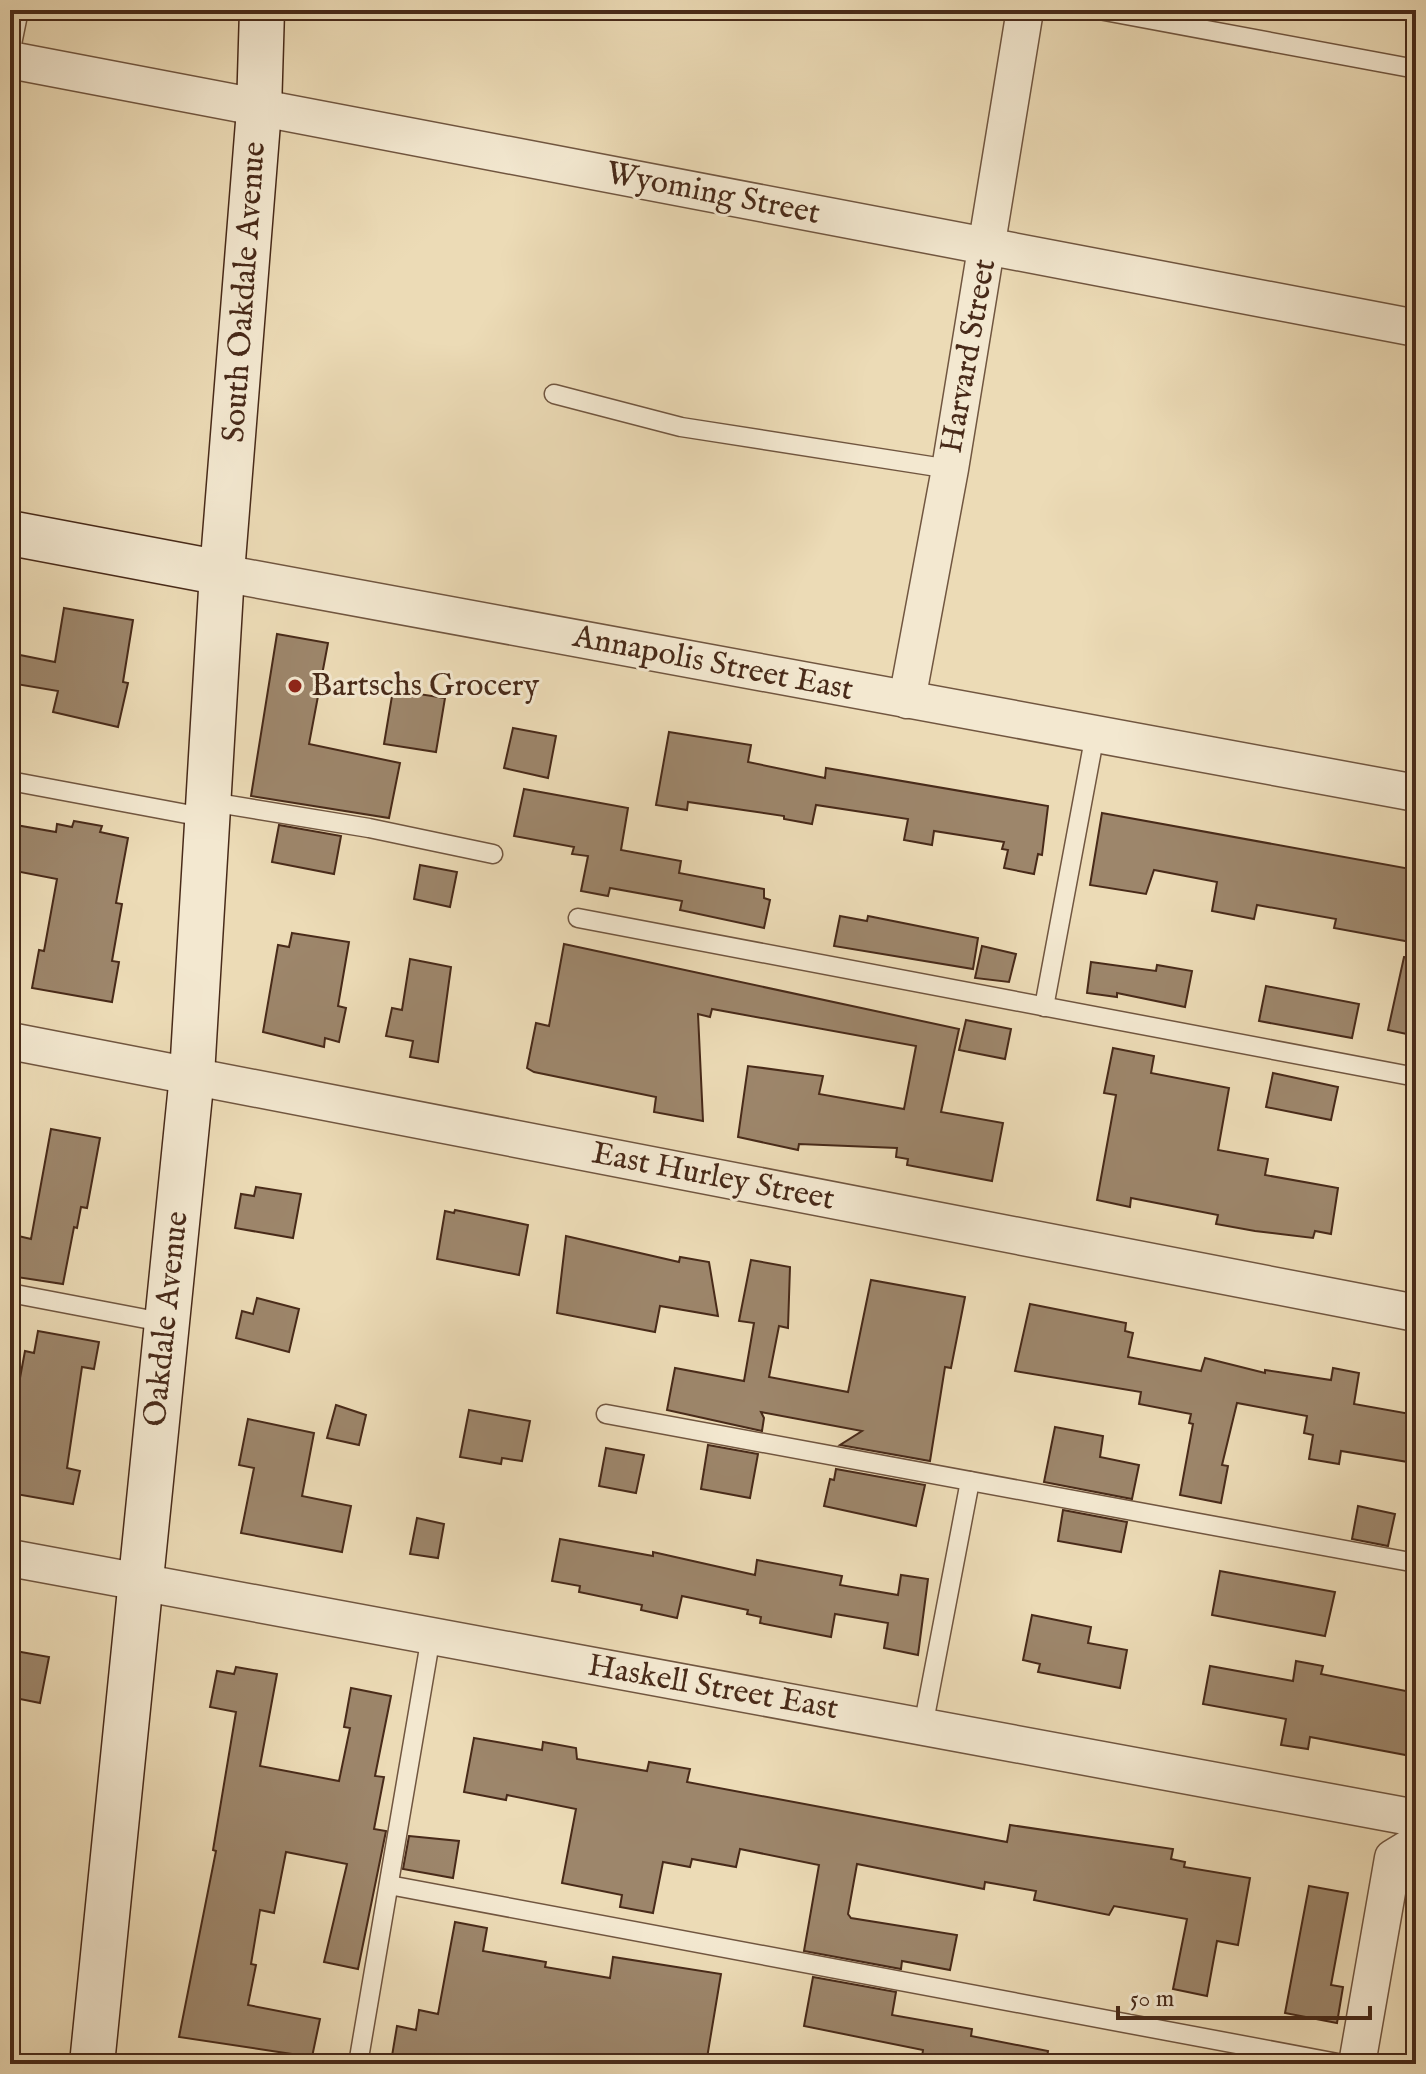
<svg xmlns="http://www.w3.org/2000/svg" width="1426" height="2074" viewBox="0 0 1426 2074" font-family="'IM FELL English',serif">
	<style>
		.building { fill: #9d866b; stroke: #482a19; stroke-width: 2 }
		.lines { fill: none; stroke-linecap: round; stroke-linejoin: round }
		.lane-casing { stroke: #715640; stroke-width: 21 }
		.street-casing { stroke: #715640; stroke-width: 39 }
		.secondary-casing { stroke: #482a19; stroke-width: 47 }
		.lane { stroke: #f3e8d0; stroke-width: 18 }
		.street { stroke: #f3e8d0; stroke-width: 36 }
		.secondary { stroke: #f3e8d0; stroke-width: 44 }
		.poi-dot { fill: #8f2418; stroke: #f3e8d0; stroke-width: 3 }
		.labels { text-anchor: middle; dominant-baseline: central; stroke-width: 6; stroke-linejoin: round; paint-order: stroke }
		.street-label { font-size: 32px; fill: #482a19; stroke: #f3e8d0 }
		.poi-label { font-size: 32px; fill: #482a19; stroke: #f3e8d0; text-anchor: start }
	</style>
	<rect width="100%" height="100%" fill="#ecdbb6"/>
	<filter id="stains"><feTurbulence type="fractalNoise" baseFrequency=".0025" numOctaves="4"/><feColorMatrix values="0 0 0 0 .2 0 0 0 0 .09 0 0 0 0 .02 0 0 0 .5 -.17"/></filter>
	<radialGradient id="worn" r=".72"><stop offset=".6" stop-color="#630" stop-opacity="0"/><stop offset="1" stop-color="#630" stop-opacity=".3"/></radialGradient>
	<!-- building -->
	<g class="building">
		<path d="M64,608L133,620L123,682L128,683L118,727L53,712L58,691L10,683V653L55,662Z"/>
		<path d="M277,634L328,643L309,744L400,763L389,818L251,796Z"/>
		<path d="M393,690L445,698L436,752L384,744Z"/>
		<path d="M513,728L556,736L548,778L504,768Z"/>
		<path d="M669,732L751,745L748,762L825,778L826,768L1048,806L1042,855L1038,854L1034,874L1004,868L1008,850L1002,849L1004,842L934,831L932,845L904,840L908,819L816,805L812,824L784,819V816L688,802L687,810L656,805Z"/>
		<path d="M524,789L628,808L621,850L681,861L679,873L764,889V898L770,900L764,928L680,910L682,901L610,888L608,896L581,891L588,856L572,854L574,847L514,836Z"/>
		<path d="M1102,813L1416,870V943L1334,928L1336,919L1257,905L1254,919L1212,911L1217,882L1154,870L1146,894L1090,885Z"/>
		<path d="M74,821L102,826L100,832L128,838L116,903L122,904L112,961L119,962L112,1002L32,988L39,950L44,951L57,879L10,870V824L56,832L57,824L72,827Z"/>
		<path d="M279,825L341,836L334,874L272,862Z"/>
		<path d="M420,865L457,872L450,907L414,899Z"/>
		<path d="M840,916L867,921L868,916L978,938L973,969L834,946Z"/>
		<path d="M292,933L349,942L338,1006L346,1008L339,1042L325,1038L324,1047L263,1032L278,945L289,947Z"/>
		<path d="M564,944L959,1029L941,1112L1003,1123L992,1181L907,1165L908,1159L896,1157L897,1148L799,1144L798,1150L738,1137L748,1066L823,1076L819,1094L904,1109L916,1046L712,1009L710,1017L698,1014L703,1121L654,1112L656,1097L534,1072L527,1068L536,1023L549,1026Z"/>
		<path d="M982,946L1016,954L1009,982L975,978Z"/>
		<path d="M1404,957L1416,958V1036L1388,1030Z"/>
		<path d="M410,959L451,967L438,1062L410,1057L413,1041L386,1036L392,1008L402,1010Z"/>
		<path d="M1091,962L1156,971L1157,965L1192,971L1185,1007L1117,993V997L1087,993Z"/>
		<path d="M1266,986L1359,1004L1352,1038L1259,1021Z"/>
		<path d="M966,1020L1011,1029L1005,1059L959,1050Z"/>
		<path d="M1113,1048L1154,1056L1151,1073L1229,1088L1218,1150L1268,1159L1265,1175L1338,1188L1331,1234L1315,1231L1313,1238L1255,1231L1216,1224L1218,1215L1131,1198L1130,1207L1097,1200L1116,1095L1104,1093Z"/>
		<path d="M1273,1073L1338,1087L1331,1120L1266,1107Z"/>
		<path d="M51,1129L100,1138L87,1208L81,1207L77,1228L74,1227L63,1284L10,1276V1234L31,1239Z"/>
		<path d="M256,1187L301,1194L293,1238L235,1228L241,1194L254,1196Z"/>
		<path d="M455,1210L528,1225L519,1275L437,1259L445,1211L454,1213Z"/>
		<path d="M566,1236L679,1262L680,1257L709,1262L718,1316L660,1306L655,1332L557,1313Z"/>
		<path d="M751,1260L790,1267L788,1328L779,1326L769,1377L848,1392L871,1280L965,1297L951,1368L945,1367L930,1461L840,1445L862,1431L761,1412L764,1418L762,1431L667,1410L675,1368L744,1381L754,1323L739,1321Z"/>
		<path d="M257,1298L299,1309L289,1352L236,1338L242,1311L253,1314Z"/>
		<path d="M1030,1304L1126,1323L1125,1331L1133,1333L1128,1357L1201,1371L1205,1358L1265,1373V1370L1331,1380L1333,1368L1359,1373L1354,1404L1416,1415L1408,1462L1341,1451L1339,1464L1309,1459L1313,1435L1304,1433L1307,1416L1237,1403L1222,1465L1228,1466L1221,1503L1180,1495L1193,1424L1189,1423L1191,1414L1139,1404L1141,1392L1015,1371Z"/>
		<path d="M38,1331L99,1342L94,1369L82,1367L67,1468L80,1471L73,1504L10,1493V1393L17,1394L25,1351L34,1353Z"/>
		<path d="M336,1405L366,1415L359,1445L327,1438Z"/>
		<path d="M469,1410L530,1421L522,1461L502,1458L501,1464L460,1457Z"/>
		<path d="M248,1419L314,1433L302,1496L351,1506L342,1552L241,1533L254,1468L239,1465Z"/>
		<path d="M1055,1427L1103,1436L1100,1457L1139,1465L1132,1499L1044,1482Z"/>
		<path d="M708,1445L758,1454L750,1498L701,1489Z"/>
		<path d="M606,1448L644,1455L636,1493L599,1486Z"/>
		<path d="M836,1469L925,1485L916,1526L824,1506L830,1479L834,1480Z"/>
		<path d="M1358,1506L1395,1514L1388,1546L1352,1539Z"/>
		<path d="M1063,1510L1127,1522L1121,1552L1058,1541Z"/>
		<path d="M417,1518L444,1524L438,1558L410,1554Z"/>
		<path d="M560,1539L653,1556V1552L755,1575L757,1560L842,1576L840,1585L898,1595L901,1575L928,1579L918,1655L884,1648L888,1623L835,1614L831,1637L760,1623L761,1617L747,1614L748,1610L682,1596L677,1618L641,1610L642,1605L579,1592L580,1586L552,1581Z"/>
		<path d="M1220,1571L1335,1592L1325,1636L1212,1615Z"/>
		<path d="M1032,1615L1091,1627L1088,1643L1127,1650L1120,1688L1038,1672L1040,1664L1023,1660Z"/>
		<path d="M10,1650L49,1657L40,1703L10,1697Z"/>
		<path d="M1296,1661L1323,1666L1321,1674L1416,1693V1757L1310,1737L1308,1749L1281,1745L1286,1719L1203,1704L1210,1666L1293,1681Z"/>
		<path d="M236,1667L277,1674L260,1766L339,1781L350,1728L344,1727L351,1688L391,1696L375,1776L384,1777L374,1829L386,1831L358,1969L324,1962L347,1864L286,1852L274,1913L260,1910L251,1964L256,1965L248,2005L320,2019L312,2057L179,2037L216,1851L213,1850L236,1712L210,1707L217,1671L234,1674Z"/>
		<path d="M474,1738L542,1750L543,1742L576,1748L577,1759L647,1771L649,1762L690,1769L687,1782L1007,1842L1010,1825L1173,1849L1171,1859L1185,1862L1184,1867L1250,1878L1238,1945L1217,1941L1207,1996L1173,1989L1187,1919L1114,1906L1109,1915L1034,1900L1036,1891L985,1882L984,1889L857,1864L848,1914L851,1918L957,1935L950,1970L902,1961L901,1969L804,1951L819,1865L740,1849L736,1867L692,1859L690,1867L663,1862L653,1913L620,1907L622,1895L562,1883L576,1809L507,1795L506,1800L464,1792Z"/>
		<path d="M409,1836L459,1841L453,1878L403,1869Z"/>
		<path d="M1309,1886L1348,1893L1331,1985L1343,1987L1337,2023L1285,2013Z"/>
		<path d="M455,1922L487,1928L483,1951L546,1962L545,1967L610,1978L613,1957L721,1974L706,2064H439L392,2056L397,2026L416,2030L419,2010L438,2014Z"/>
		<path d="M813,1977L896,1992L892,2015L972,2029L971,2036L1048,2051L1046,2064H921L923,2050L804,2026Z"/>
	</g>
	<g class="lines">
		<defs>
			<g id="lane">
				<path d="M1099,10L1416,69"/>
				<path d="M10,54L19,10"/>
				<path d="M554,394L681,427L950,469"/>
				<path d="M10,781L208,818"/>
				<path d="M211,802L369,828L493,854"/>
				<path d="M578,918L1416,1077"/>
				<path d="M1044,1007L1095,734"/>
				<path d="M10,1293L167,1323"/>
				<path d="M606,1414L1416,1563"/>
				<path d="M923,1727L970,1481"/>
				<path d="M389,1885L1343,2064"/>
				<path d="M358,2064L431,1636"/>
			</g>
			<g id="street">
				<path d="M10,60L1416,328"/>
				<path d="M222,573L1416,793"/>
				<path d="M907,700L950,469L1025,10"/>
				<path d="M10,1041L1416,1313"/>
				<path d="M10,1558L1416,1818"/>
				<path d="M1357,2064L1393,1858L1416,1844"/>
			</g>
			<g id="secondary">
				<path d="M10,533L222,573"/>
				<path d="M92,2064L192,1075L222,573L259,110L262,10"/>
			</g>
		</defs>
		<!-- lane casing -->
		<use href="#lane" class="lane-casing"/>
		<!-- street casing -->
		<use href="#street" class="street-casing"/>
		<!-- secondary casing -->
		<use href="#secondary" class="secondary-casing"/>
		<!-- lane -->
		<use href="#lane" class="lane"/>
		<!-- street -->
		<use href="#street" class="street"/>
		<!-- secondary -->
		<use href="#secondary" class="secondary"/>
	</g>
	<!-- markers -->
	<circle class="poi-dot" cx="295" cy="686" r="8"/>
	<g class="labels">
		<!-- street labels -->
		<g class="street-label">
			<text transform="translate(713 194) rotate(11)">Wyoming Street</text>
			<text transform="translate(245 292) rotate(-86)">South Oakdale Avenue</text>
			<text transform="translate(969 356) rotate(-80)">Harvard Street</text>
			<text transform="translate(713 664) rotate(11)">Annapolis Street East</text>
			<text transform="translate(713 1177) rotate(11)">East Hurley Street</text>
			<text transform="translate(167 1319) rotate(-84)">Oakdale Avenue</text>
			<text transform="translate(713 1688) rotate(10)">Haskell Street East</text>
		</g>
		<!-- poi labels -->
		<g class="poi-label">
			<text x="311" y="686">Bartschs Grocery</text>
		</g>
	</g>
	<!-- margin -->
	<rect width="1426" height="2074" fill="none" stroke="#ecdbb6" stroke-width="40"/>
	<rect x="12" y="12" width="1402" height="2050" fill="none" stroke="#482a19" stroke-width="4"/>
	<rect x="20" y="20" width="1386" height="2034" fill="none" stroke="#482a19" stroke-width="2"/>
	<!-- scale -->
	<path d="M1118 2006v12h252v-12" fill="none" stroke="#482a19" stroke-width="4"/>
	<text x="1130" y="2006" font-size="24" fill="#482a19" stroke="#f3e8d0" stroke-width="6" paint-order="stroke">50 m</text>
	<rect width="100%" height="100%" filter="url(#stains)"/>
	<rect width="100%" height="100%" fill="url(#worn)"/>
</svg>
